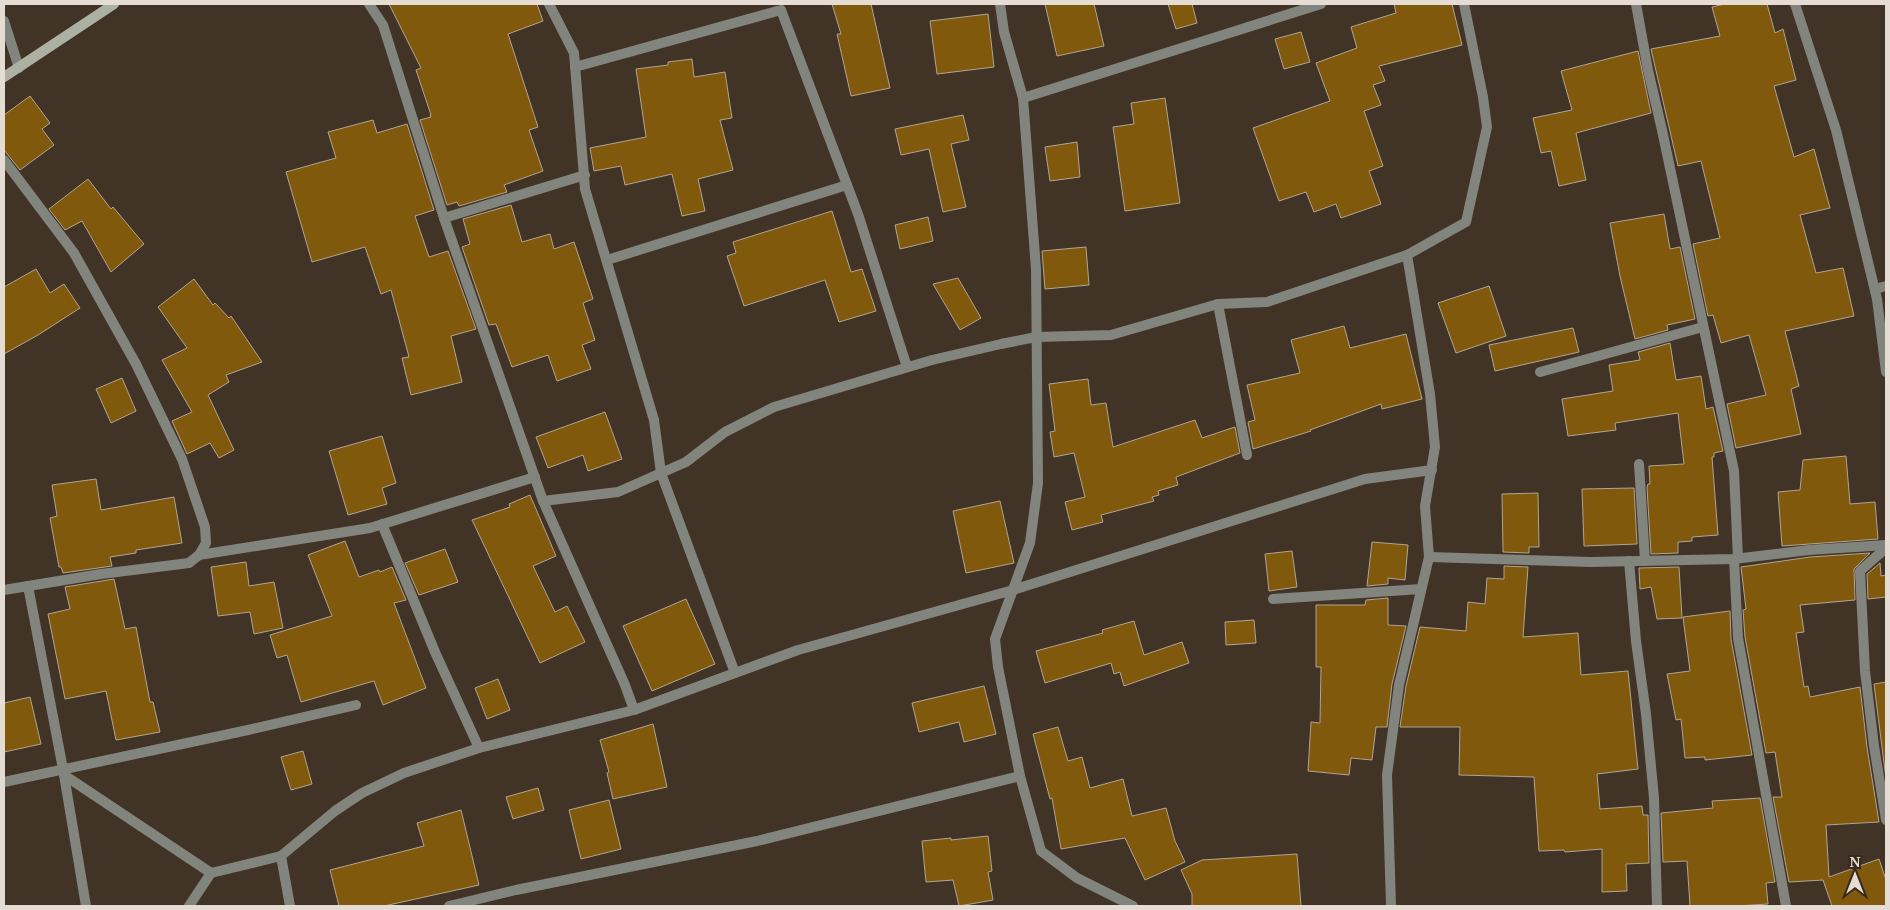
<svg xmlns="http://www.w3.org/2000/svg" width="1890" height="910" viewBox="0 0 1890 910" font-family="'Noto Serif',serif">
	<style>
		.building { fill: #80590c; stroke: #b1a593 }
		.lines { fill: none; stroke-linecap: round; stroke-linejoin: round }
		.street { stroke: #82857d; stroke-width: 10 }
		.secondary { stroke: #acb1a4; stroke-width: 10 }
	</style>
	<rect width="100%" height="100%" fill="#423327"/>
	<!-- building -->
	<g class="building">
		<path d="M389,4H537L543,21L508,34L538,127L529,130L543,171L504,185L507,192L459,206L457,202L447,205L420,120L431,117L430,115H431L416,70L421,68Z"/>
		<path d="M832,4H871L890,88L851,96L837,34H841Z"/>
		<path d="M1045,4H1094L1104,46L1057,56Z"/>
		<path d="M1168,4H1192L1197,23L1176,29Z"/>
		<path d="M1394,4H1452L1462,45L1379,66L1385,81L1373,85L1381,105L1364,111L1383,166L1369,171L1381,204L1341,218L1336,204L1314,212L1306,192L1279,201L1253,128L1330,101L1316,63L1357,48L1351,27L1396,13Z"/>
		<path d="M1725,4H1767L1775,33L1783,29L1796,80L1774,86L1794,157L1814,149L1830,208L1800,215L1816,273L1843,268L1854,316L1785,331L1799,386L1791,389L1801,434L1736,448L1727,404L1766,395L1749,335L1721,343L1713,315L1708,316L1693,244L1720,238L1701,161L1678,166L1651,49L1720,36L1712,7Z"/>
		<path d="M988,14L994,67L937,74L930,21Z"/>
		<path d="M1301,32L1310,62L1284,69L1275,39Z"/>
		<path d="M1638,51L1651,113L1576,133L1586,180L1559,186L1551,151L1541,153L1533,118L1572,110L1561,71Z"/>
		<path d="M692,59L694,77L725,72L732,118L720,120L733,170L698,179L705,211L682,216L672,174L625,185L621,166L594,171L590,148L646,137L636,69L668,65V62Z"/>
		<path d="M30,96L50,123L42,129L54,145L20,170L4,150V115Z"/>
		<path d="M1165,98L1180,203L1125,211L1113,127L1134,124L1131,103Z"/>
		<path d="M963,115L969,140L951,144L966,207L943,212L929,149L901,155L895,129Z"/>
		<path d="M373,120L377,133L407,124L434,210L415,216L429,257L448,251L476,329L451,336L462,382L411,395L402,358L409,357L391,290L381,294L365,247L312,262L286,172L336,158L328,132Z"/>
		<path d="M1077,142L1080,177L1050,181L1045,147Z"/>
		<path d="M88,179L111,209L113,207L144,244L111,272L82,221L65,230L49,209Z"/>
		<path d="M511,205L522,242L550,234L554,249L574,242L593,299L583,303L595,340L582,345L591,369L557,381L548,355L512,367L496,324L489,325L462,247L470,244L463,219Z"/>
		<path d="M832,211L851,272L862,269L876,311L839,322L825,280L744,306L727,256L736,253L733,242Z"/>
		<path d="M1664,214L1670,249L1680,247L1695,319L1667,325L1668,330L1635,339L1620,276L1610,223Z"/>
		<path d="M928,217L933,241L900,249L895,225Z"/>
		<path d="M1086,247L1089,285L1045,289L1042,251Z"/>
		<path d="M36,269L50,293L64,284L80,308L38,335L4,354V287Z"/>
		<path d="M958,278L981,318L960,330L933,284Z"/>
		<path d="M194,279L213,305L215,303L229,318L231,316L262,362L226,375L229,382L208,395L234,450L219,458L210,443L187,454L172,421L192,412L162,360L187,348L158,307Z"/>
		<path d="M1489,286L1506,336L1456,353L1438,303Z"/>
		<path d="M1344,326L1350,348L1406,334L1422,399L1382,409L1381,404L1310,430L1311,431L1253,449L1248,422L1255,420L1247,385L1300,373L1291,340Z"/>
		<path d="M1573,328L1579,352L1495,371L1489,345Z"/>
		<path d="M1670,343L1676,380L1701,376L1706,409L1713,407L1723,451L1714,453V457H1712L1718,535L1692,537V541L1678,542V553L1651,554L1647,487L1648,484H1650L1649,466L1684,464L1678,413L1615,423L1616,430L1568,436L1562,399L1613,391L1609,365L1640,360L1638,352Z"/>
		<path d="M122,378L136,411L111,423L96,389Z"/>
		<path d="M1088,379L1091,405L1106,403L1113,447L1195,420L1202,438L1235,427L1240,453L1176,477L1178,485L1158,491L1159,495L1152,497L1154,501L1101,515L1103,522L1072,530L1065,502L1085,497L1074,453L1054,457L1050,432L1055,431L1049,384Z"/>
		<path d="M605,412L622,459L588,471L583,455L548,468L536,437Z"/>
		<path d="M382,436L396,483L382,488L387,504L348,515L329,451Z"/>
		<path d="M1846,456L1850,504L1875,502L1878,539L1782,546L1778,492L1800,490L1803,460Z"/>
		<path d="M96,479L101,510L174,497L182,543L136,550V553L110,557L112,566L63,573L61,567H59L50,518L57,516L52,485Z"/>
		<path d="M1634,488L1637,544L1584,546L1582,489Z"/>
		<path d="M1538,493L1539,547H1529V553L1503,552L1502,494Z"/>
		<path d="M530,495L556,556L533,566L555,612L567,606L585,642L540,663L472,520L510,507L509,504Z"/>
		<path d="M1000,501L1014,563L966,573L953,511Z"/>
		<path d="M345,541L359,577L379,570L380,572L392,567L406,600L394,603L426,688L383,705L374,681L301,702L287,655L277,658L270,635L332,616L308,555Z"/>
		<path d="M1372,542L1408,545L1405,580L1388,578V584L1367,586Z"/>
		<path d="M445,549L458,582L419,595L405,563Z"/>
		<path d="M1292,551L1297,587L1269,591L1265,554Z"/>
		<path d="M1870,553L1854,569L1855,600L1800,605L1804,632L1796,633L1804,687L1808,686L1810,697L1860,687L1867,747L1879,822L1826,825L1829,877L1879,859L1886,880V906H1832L1823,880L1789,882L1773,797H1782L1775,752L1766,753L1745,637L1743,610L1746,609L1741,567L1810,557Z"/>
		<path d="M246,562L249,586L274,582L283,628L254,634L250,612L218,616L211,567Z"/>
		<path d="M1880,563L1881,576L1886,575V597L1868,599L1867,574Z"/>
		<path d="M1504,566L1528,567L1523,637L1578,633L1581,675L1628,671L1638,769L1597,774L1600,809L1642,806L1643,815H1648L1649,863L1626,864L1627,891L1602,892V849L1565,852L1564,850L1539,851L1534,777L1459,775L1460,727H1400L1406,686L1420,627L1466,631L1468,602L1485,604L1487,578L1504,579Z"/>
		<path d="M1679,567L1682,618L1657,619L1651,587L1640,589L1639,568Z"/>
		<path d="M114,579L125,629L136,627L150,702H153L160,732L116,740L106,691L65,699L48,614L70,609L65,587Z"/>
		<path d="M1388,598V625L1406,626L1392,684L1387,727H1376L1372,760L1351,758L1349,775L1308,771L1311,722L1320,723L1321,667H1316V605H1365L1366,600Z"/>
		<path d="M686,599L715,664L652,691L623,626Z"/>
		<path d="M1730,611L1731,639L1752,755L1705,760V757L1685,758L1681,719L1676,720L1667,674L1690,671L1683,617Z"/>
		<path d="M1254,620L1256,643L1226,645L1225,622Z"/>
		<path d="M1134,621L1144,655L1182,642L1189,663L1124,686L1120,672L1114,674L1111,663L1045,683L1036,651L1103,633L1102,630Z"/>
		<path d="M498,679L510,710L487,719L475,688Z"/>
		<path d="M1886,682V779L1874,684Z"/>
		<path d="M984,686L996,734L964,742L959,722L919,732L912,703Z"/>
		<path d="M30,697L41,744L4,752V703Z"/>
		<path d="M653,724L667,787L613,799L607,773L609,772L600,740Z"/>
		<path d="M1058,727L1068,761L1082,757L1090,788L1123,779L1132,816L1166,808L1175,841L1185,862L1145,880L1125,838L1061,849L1052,798L1050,799L1033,734Z"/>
		<path d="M303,751L312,784L291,790L281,757Z"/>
		<path d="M538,788L544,810L513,819L506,797Z"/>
		<path d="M1760,798L1775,882L1766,883L1768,904L1736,906H1690L1687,861L1663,862L1661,813L1713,808L1712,801Z"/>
		<path d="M609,800L621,849L581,859L569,810Z"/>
		<path d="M461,810L479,885L384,906H339L330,870L424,846L417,823Z"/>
		<path d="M988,836L992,871L988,872L993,900L959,906L953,880L926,882L922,841L951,838V840Z"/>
		<path d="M1297,854L1301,906H1192V894L1181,870L1202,860Z"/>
	</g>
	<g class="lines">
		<!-- street -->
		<g class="street">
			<path d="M369,4L383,25L444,218L543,501"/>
			<path d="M549,4L574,53L585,189L654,420L661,473L735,673"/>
			<path d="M1000,4L1004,32L1023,98L1036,269L1038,483L1030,543L995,639L998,667L1020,776L1041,851L1077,878L1133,906"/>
			<path d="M1636,4L1648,70L1662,130L1734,471L1738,558"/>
			<path d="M1795,4L1836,130L1877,299L1886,372"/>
			<path d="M4,21L19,68"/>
			<path d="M575,67L781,10L858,214L907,367"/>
			<path d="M1023,98L1321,4"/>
			<path d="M4,160L74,253L136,364L182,459L205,527L206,543L199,555L189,563L101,574L4,590"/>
			<path d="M444,218L585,175"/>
			<path d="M607,260L847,185"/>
			<path d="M1875,289L1886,286"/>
			<path d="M1218,304L1247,455"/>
			<path d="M1540,372L1703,327"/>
			<path d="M1639,464L1645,561"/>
			<path d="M382,524L435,652L479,748"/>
			<path d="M1886,548L1860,571L1865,671L1874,746L1886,820"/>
			<path d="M199,555L370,528L535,477"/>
			<path d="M1429,557L1591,562L1734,559L1809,550L1886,545"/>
			<path d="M1734,559L1738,638L1786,906"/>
			<path d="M1629,561L1636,641L1646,714L1654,798L1657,906"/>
			<path d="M28,586L63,769L86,906"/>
			<path d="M1273,599L1421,589"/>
			<path d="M634,710L625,685L543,501L618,492L686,462L725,432L774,407L932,360L1001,344L1036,337L1111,335L1218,304L1267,302L1407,255L1466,222L1487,127L1483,97L1464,4"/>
			<path d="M64,775L211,873"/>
			<path d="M4,782L248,730L356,705"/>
			<path d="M189,906L211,873L281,856"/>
			<path d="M290,906L281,856L335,811L362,793L404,773L479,748L634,710L798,650L1013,590L1365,479L1432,470"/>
			<path d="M449,906L516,890L757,841L1020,776"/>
			<path d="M1391,906L1387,775L1399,685L1429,557L1425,506L1435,447L1430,394L1407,255"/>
		</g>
		<!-- secondary -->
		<path class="secondary" d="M4,77L114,4"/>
	</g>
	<!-- border -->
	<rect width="1890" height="910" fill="none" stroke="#e5dcd4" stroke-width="10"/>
	<!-- north arrow -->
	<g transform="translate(1855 875)" stroke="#37291d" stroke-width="4" paint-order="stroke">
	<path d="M0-4L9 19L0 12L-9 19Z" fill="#e5dcd4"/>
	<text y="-8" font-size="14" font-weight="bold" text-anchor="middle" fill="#e5dcd4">N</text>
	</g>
</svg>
